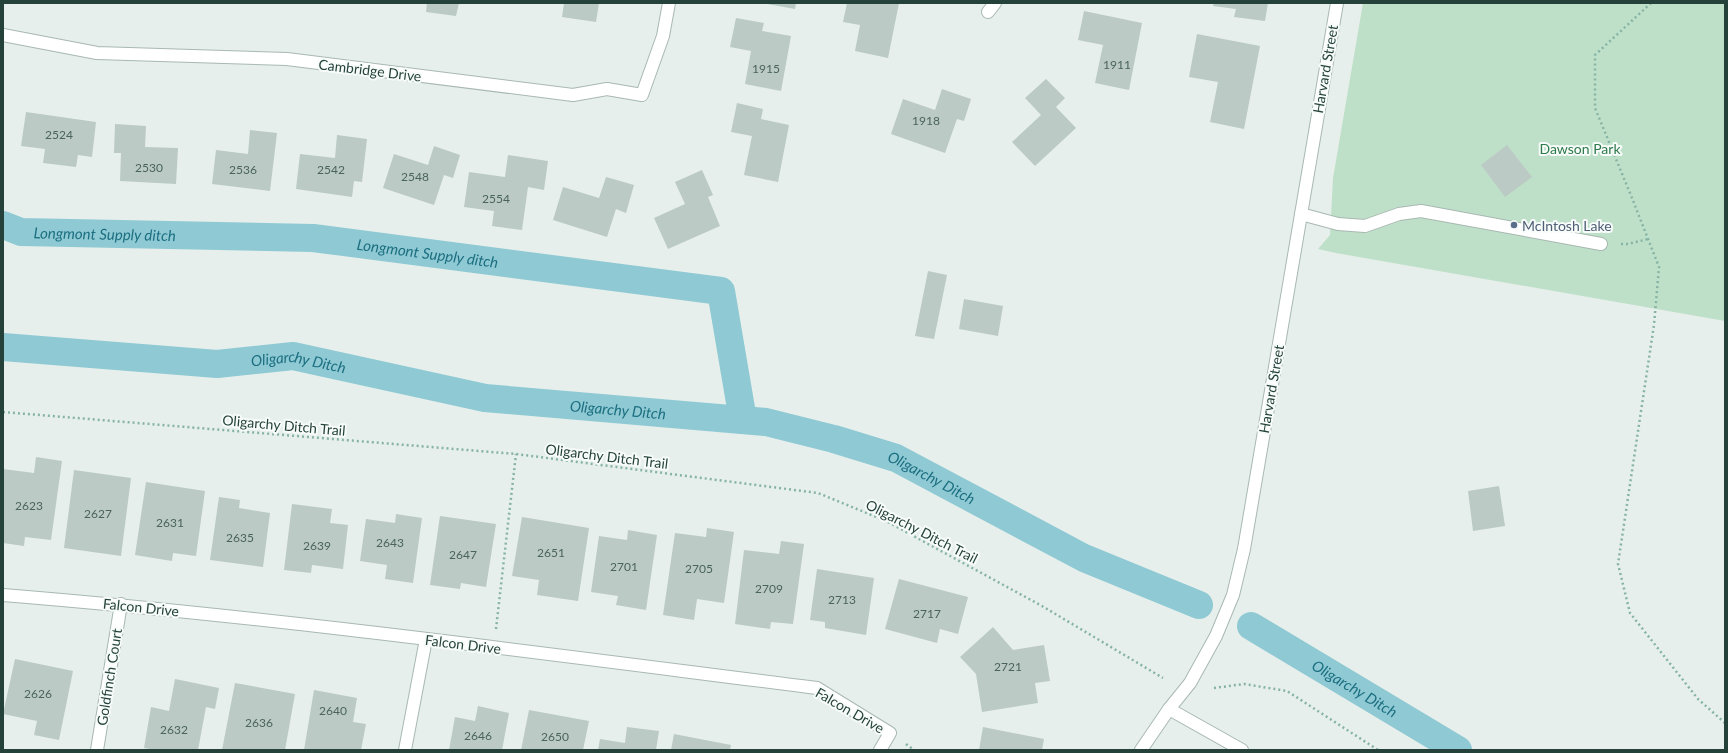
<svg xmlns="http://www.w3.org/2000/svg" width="1728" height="753" viewBox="0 0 1728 753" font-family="Lato,sans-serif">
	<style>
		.green { fill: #bfe0c8 }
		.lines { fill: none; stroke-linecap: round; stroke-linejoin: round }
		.canal { stroke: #8ec9d4; stroke-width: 28 }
		.building { fill: #bbcac4 }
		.service-casing { stroke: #a8b8b2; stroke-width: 14 }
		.minor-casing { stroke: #a8b8b2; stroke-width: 14 }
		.tertiary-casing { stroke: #a8b8b2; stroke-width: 14 }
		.path { stroke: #86b3a5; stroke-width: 2.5; stroke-dasharray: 2 3; stroke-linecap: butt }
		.service { stroke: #fff; stroke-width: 12 }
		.minor { stroke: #fff; stroke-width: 12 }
		.tertiary { stroke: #fff; stroke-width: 12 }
		.service-dot { fill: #5c6f8a; stroke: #f7fbf9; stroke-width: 1.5 }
		.labels { text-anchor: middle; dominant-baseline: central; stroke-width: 4; stroke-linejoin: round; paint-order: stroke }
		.number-label { font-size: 12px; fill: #4a645c }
		.street-label { font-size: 14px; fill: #24423a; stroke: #f7fbf9 }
		.park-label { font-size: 14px; fill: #2d7a4b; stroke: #f7fbf9 }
		.service-label { font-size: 14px; fill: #4e5e75; stroke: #f7fbf9; text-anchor: start }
		.water-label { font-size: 15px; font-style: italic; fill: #1c6f80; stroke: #f7fbf9 }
	</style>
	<rect width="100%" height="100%" fill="#e6efeb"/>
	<!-- green -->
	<path class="green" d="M1363,3H1725V321L1336,253L1318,249L1330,235L1333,178Z"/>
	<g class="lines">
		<!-- canal -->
		<g class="canal">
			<path id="s1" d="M3,225L21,232L313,238L721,291L743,420"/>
			<path id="s2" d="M3,347L217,364L293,356L485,398L766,422L834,439L896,458L1084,558L1199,605"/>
			<path id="s3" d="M1251,626L1458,750"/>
		</g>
	</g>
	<!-- building -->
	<g class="building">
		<path d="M427,3H459L456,16L426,12Z"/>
		<path d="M564,3H599L596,22L562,17Z"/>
		<path d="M762,3H796L795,9Z"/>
		<path d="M847,3H899L888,58L855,51L860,25L843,22Z"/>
		<path d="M1214,3H1268L1265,21L1234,17L1236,9L1213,6Z"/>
		<path d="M1084,11L1142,23L1129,90L1095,83L1103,45L1078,40Z"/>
		<path d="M736,18L764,23L762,31L791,36L781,91L745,84L751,51L730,47Z"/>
		<path d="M1197,34L1260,46L1244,129L1210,122L1218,82L1189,77Z"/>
		<path d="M1046,79L1065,98L1056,107L1076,128L1035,166L1012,142L1041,115L1025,98Z"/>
		<path d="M942,89L971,99L964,121L957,119L945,153L891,134L903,99L935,110Z"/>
		<path d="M737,103L763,109L761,119L789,125L778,182L744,175L752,136L731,132Z"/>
		<path d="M26,112L96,122L92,157L78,155L76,167L43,163L45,149L21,146Z"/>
		<path d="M115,124L146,126L145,147L178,148L176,184L120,181L121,153H114Z"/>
		<path d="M250,130L277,133L270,191L212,184L216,150L248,154Z"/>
		<path d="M337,135L367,139L362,182L354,181L352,197L296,189L300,154L335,158Z"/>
		<path d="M1507,145L1532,177L1505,197L1481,165Z"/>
		<path d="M434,146L460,155L453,178L444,175L434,205L383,188L394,154L428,165Z"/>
		<path d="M508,155L548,161L544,190L528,187L522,230L492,226L494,211L464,207L469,172L505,177Z"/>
		<path d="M702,170L713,195L708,197L720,226L668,249L654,218L685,204L675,182Z"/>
		<path d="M606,177L634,185L626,213L616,209L607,237L553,220L563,187L599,198Z"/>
		<path d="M928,271L947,275L934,339L915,336Z"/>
		<path d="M964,299L1003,306L998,336L959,329Z"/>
		<path d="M36,457L62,461L51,540L25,537L24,546L3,543V469L34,473Z"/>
		<path d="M74,470L131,478L121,556L64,548Z"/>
		<path d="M146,482L205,491L196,556L173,553L172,561L135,555Z"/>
		<path d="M1499,486L1505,526L1473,531L1468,491Z"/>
		<path d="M219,497L240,500L239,508L270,513L263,567L210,560Z"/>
		<path d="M292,504L332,509L330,523L348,525L343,569L312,565L311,573L284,570Z"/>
		<path d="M396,514L422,518L413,583L385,579L387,565L360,561L366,519L395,523Z"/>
		<path d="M440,516L496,524L486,587L461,583L460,589L430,585Z"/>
		<path d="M522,517L589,528L578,601L537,595L539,580L512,576Z"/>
		<path d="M707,528L734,532L724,603L697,599L694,620L663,615L675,533L706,537Z"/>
		<path d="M628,530L657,535L646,610L616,605L618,596L591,592L599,536L627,540Z"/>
		<path d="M781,541L804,544L793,624L771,622L770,629L735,624L744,550L779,554Z"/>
		<path d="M817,569L874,578L866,635L825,628V622L810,620Z"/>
		<path d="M899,579L968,597L958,634L940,629L937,643L885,629Z"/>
		<path d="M993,627L1013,650L1044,645L1050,681L1035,683L1038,703L982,712L976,674L960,657Z"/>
		<path d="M15,659L73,671L59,740L34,735L37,721L3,714Z"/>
		<path d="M175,679L219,688L215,709L206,707L198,750H155L144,748L151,707L169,711Z"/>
		<path d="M235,683L295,694L285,750H222Z"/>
		<path d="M314,690L357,698L353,722L366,724L361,750H304Z"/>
		<path d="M478,706L509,713L502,750H449L455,717L475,721Z"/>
		<path d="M529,710L589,721L583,750H521Z"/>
		<path d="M627,727L659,731L656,750H598L600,739L625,743Z"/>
		<path d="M983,727L1044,739L1042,750H979Z"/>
		<path d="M674,734L731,745L730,750H671Z"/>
	</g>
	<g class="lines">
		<defs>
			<path id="service" d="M1301,214L1338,224L1365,226L1399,214L1421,211L1601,244"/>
			<g id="minor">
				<path d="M988,12L995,3"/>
				<path d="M3,35L97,53L287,59L573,95L607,89L642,95L663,36L669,3"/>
				<path d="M3,595C275,617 546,654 817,688L890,733L880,750"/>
				<path d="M1169,709L1242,750"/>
				<path d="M97,750L121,604"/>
				<path d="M405,750L426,639"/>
			</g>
			<path id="tertiary" d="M1141,750L1169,709L1190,683L1216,636L1233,595L1244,549L1337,3"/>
		</defs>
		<!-- service casing -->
		<use href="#service" class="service-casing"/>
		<!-- minor casing -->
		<use href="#minor" class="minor-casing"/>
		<!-- tertiary casing -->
		<use href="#tertiary" class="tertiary-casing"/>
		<!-- path -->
		<g class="path">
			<path d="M1651,3L1595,55V108L1632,198L1659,267L1654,325L1618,564L1630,613L1698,699L1725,723"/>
			<path d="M1621,244H1628L1648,239"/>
			<path d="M3,412L516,454L818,493L886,521L1042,606L1163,678"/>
			<path d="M496,629L516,454"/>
			<path d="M1214,688L1244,684L1287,691L1378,750"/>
			<path d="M906,744L914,750"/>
		</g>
		<!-- service -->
		<use href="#service" class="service"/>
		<!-- minor -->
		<use href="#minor" class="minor"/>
		<!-- tertiary -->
		<use href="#tertiary" class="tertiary"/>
	</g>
	<!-- markers -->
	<circle class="service-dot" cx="1514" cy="225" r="4"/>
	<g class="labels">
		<!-- number labels -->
		<g class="number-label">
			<text x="1117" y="64">1911</text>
			<text x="766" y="68">1915</text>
			<text x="926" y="120">1918</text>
			<text x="59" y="134">2524</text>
			<text x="149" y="167">2530</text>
			<text x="243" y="169">2536</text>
			<text x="331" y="169">2542</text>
			<text x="415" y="176">2548</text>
			<text x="496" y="198">2554</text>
			<text x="29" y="505">2623</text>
			<text x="98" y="513">2627</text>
			<text x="170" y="522">2631</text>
			<text x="240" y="537">2635</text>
			<text x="390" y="542">2643</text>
			<text x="317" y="545">2639</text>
			<text x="551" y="552">2651</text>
			<text x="463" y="554">2647</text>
			<text x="624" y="566">2701</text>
			<text x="699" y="568">2705</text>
			<text x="769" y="588">2709</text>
			<text x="842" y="599">2713</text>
			<text x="927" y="613">2717</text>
			<text x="1008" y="666">2721</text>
			<text x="38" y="693">2626</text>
			<text x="333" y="710">2640</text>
			<text x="259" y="722">2636</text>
			<text x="174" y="729">2632</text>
			<text x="478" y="735">2646</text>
			<text x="555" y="736">2650</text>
		</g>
		<!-- street labels -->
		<g class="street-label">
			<text transform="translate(1325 69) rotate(-80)">Harvard Street</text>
			<text transform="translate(370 70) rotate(7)">Cambridge Drive</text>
			<text transform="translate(1271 389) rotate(-80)">Harvard Street</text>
			<text transform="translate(284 425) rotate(5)">Oligarchy Ditch Trail</text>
			<text transform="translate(607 456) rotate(7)">Oligarchy Ditch Trail</text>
			<text transform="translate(922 531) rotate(27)">Oligarchy Ditch Trail</text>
			<text transform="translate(141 607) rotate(6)">Falcon Drive</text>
			<text transform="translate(463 644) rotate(7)">Falcon Drive</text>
			<text transform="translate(109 677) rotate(-81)">Goldfinch Court</text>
			<text transform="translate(850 710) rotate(30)">Falcon Drive</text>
		</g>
		<!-- park labels -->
		<g class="park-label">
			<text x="1580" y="148">Dawson Park</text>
		</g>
		<!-- service labels -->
		<g class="service-label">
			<text x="1522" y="225">McIntosh Lake</text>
		</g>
		<!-- water labels -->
		<g class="water-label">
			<text stroke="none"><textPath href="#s1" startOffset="103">Longmont Supply ditch</textPath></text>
			<text stroke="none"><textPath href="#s1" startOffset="427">Longmont Supply ditch</textPath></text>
			<text stroke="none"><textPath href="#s2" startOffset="297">Oligarchy Ditch</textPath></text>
			<text stroke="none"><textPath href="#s2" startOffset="621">Oligarchy Ditch</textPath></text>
			<text stroke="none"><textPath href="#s2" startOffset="945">Oligarchy Ditch</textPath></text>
			<text stroke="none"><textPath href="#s3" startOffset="121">Oligarchy Ditch</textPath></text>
		</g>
	</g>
	<!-- border -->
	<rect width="1728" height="753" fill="none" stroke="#24423a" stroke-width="8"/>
</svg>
